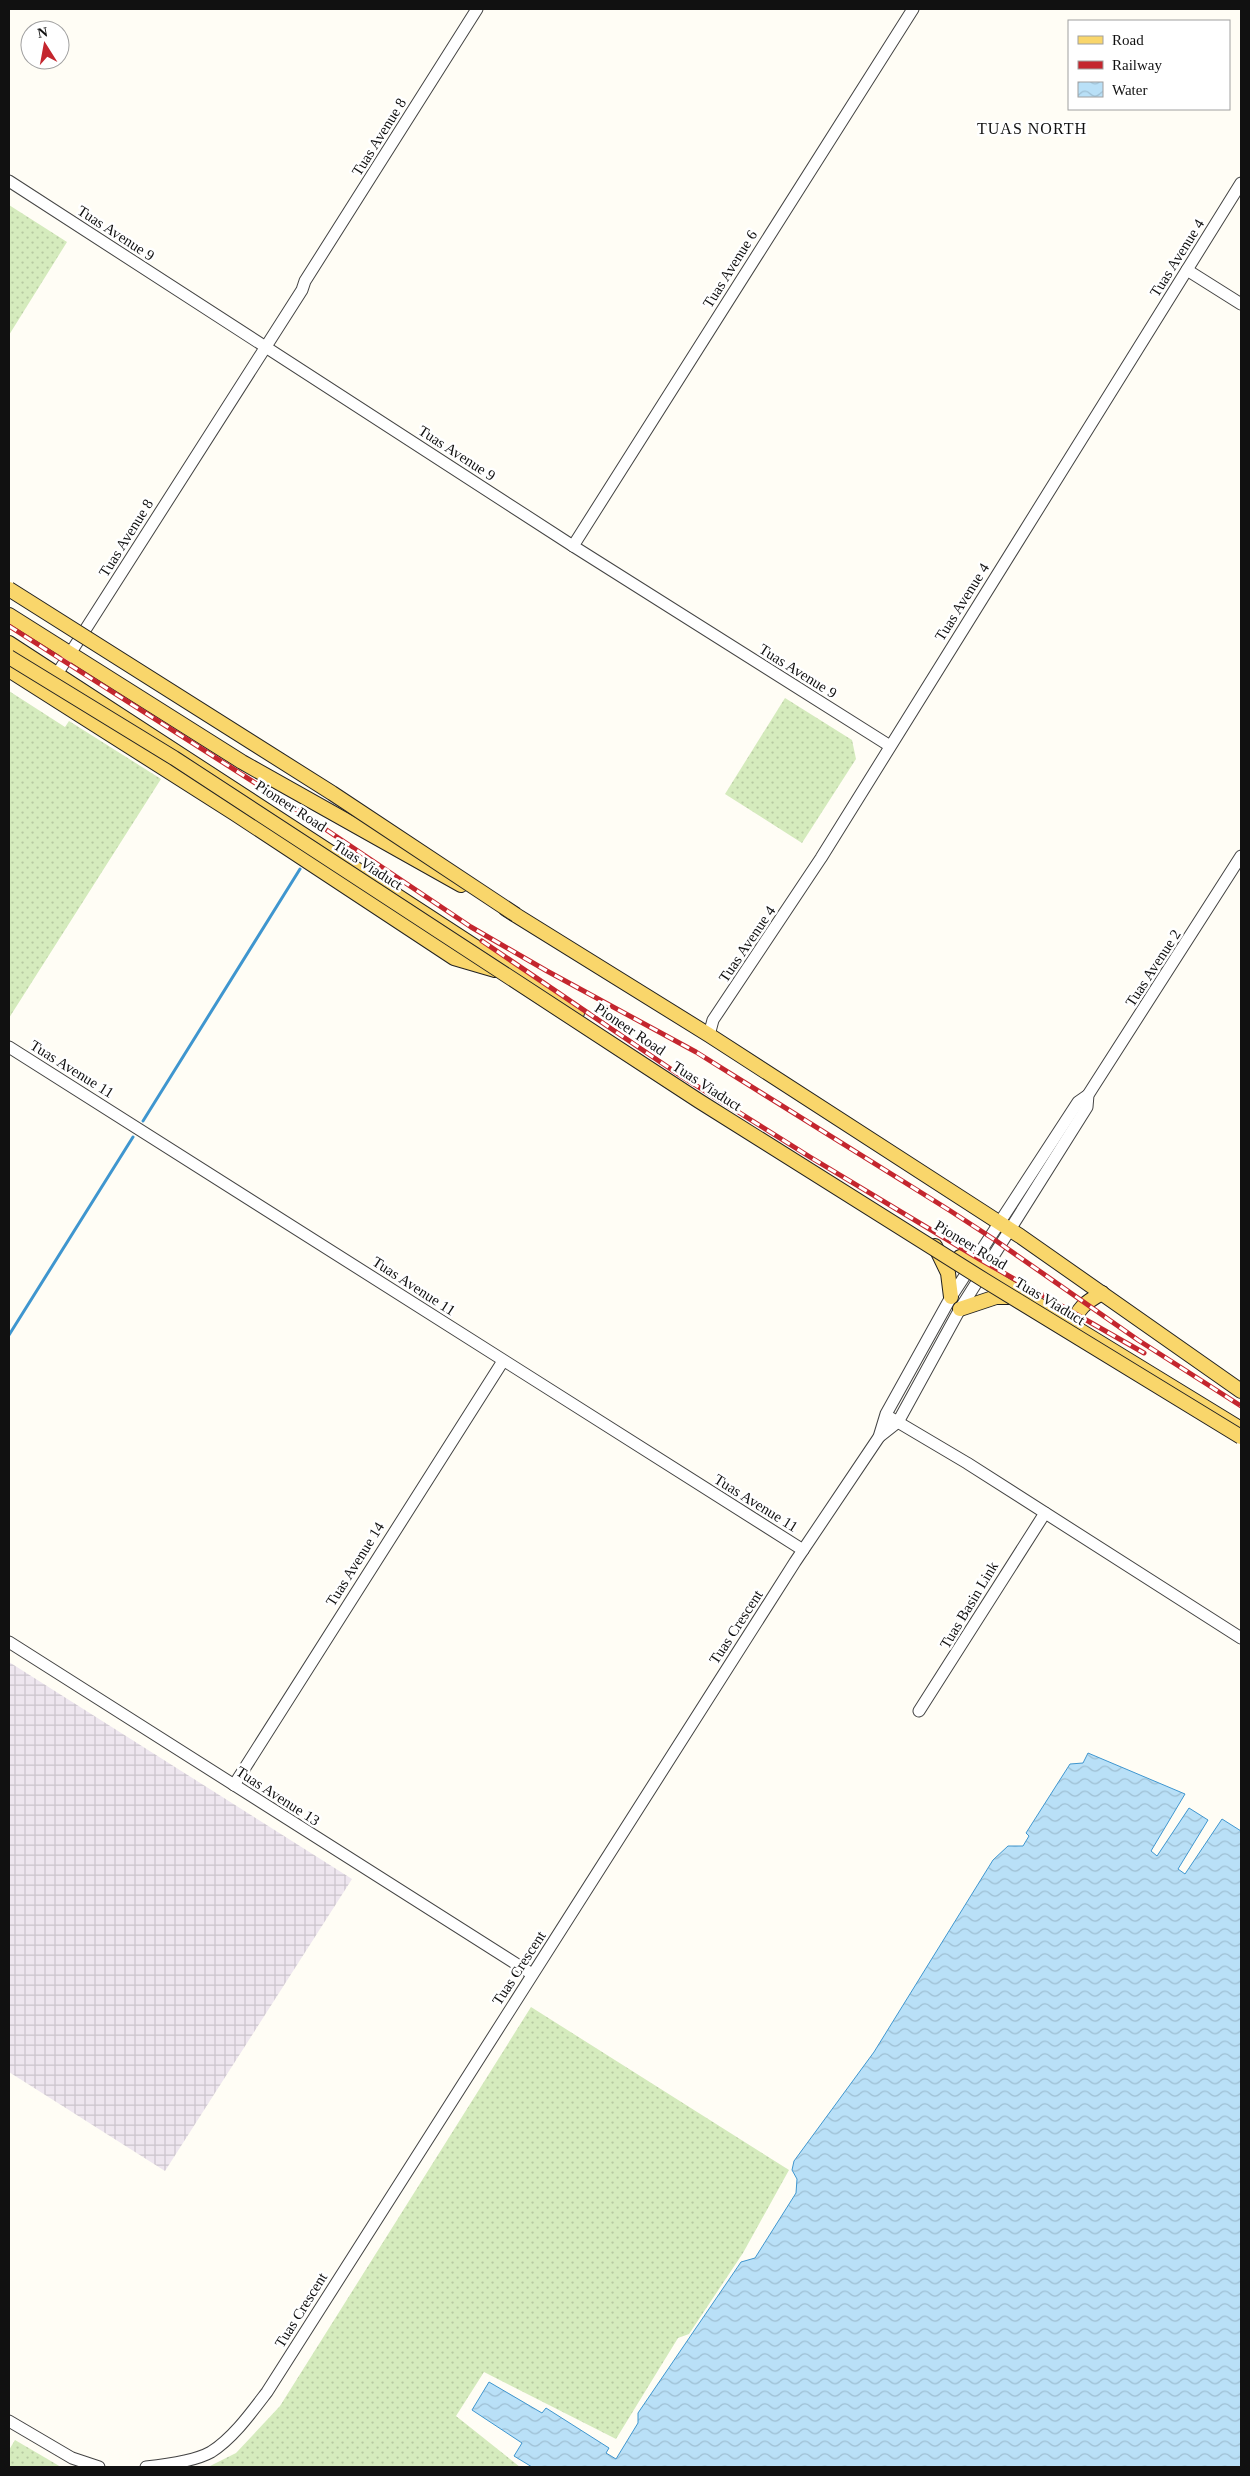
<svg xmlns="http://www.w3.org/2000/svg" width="1250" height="2476" viewBox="0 0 1250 2476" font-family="Georgia,serif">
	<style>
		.industrial { fill: url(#industrial-grid) }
		.grass { fill: url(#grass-dots) }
		.water { fill: url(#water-waves); stroke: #3f96cf }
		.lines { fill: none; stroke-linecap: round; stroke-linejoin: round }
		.stream { stroke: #3f96cf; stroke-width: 3 }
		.minor-casing { stroke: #444; stroke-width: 13 }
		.major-casing { stroke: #222; stroke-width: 16 }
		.minor { stroke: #fff; stroke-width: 11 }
		.major { stroke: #f9d66b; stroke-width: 14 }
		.rail-casing { stroke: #c4262e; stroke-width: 5 }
		.rail { stroke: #fff; stroke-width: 3; stroke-dasharray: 9; stroke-linecap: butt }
		.major-bridge-casing { stroke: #222; stroke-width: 16; stroke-linecap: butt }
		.major-bridge { stroke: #f9d66b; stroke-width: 14 }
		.labels { text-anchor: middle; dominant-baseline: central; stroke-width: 5; stroke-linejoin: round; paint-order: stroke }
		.street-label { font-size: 15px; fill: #111; stroke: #fff }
		.neighbourhood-label { font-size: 16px; letter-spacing: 1px; fill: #111; stroke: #fff }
	</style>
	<defs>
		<pattern id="industrial-grid" width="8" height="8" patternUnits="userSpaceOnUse" patternTransform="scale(1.25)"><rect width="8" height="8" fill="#eee6ef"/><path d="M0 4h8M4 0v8" fill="none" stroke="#cbc4cc"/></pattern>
		<pattern id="grass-dots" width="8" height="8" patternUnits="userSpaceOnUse" patternTransform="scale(1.25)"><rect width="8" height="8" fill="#d5ebbd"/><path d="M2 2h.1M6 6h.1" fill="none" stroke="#b6c8a1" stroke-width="1.8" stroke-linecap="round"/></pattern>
		<pattern id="water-waves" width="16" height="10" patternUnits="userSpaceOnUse" patternTransform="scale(1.25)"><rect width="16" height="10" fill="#b9e0f7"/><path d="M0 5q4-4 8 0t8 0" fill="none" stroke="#9ebfd3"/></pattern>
	</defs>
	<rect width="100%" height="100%" fill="#fffdf5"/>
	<!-- industrial -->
	<path class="industrial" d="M9,1662L352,1879L165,2171L9,2072Z"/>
	<!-- grass -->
	<g class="grass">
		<path d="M9,205L67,242L9,335Z"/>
		<path d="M9,691L65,727L69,721L161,779L9,1018Z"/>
		<path d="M785,698L852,740L856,759L802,843L725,794Z"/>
		<path d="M531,2007L789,2170L743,2253L689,2334L678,2338L616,2439L484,2372L456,2416L520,2467H208L236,2453L280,2406Z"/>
		<path d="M15,2440L61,2467H9V2450Z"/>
	</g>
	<!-- water -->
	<path class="water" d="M1088,1753L1185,1794L1151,1851L1157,1856L1189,1808L1208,1820L1178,1869L1185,1874L1222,1819L1241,1831V2467H532L514,2456L522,2443L472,2410L489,2382L542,2413L546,2408L609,2448L606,2453L616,2459L638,2423V2413L741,2262L755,2258L796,2193L797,2179L792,2170L794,2161L874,2052L993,1860L1008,1846H1023L1029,1836L1026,1833L1070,1764L1083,1763Z"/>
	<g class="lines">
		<!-- stream -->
		<g class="stream">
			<path d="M143,1121L300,869"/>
			<path d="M9,1335L133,1137"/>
		</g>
		<defs>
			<g id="minor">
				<path d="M9,181L573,546L890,746"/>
				<path d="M1187,270L1241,304"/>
				<path d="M573,546L913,9"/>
				<path d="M57,674L302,290L305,281L477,9"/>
				<path d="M709,1035L713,1020L821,858L1241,183"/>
				<path d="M9,1047L803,1550"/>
				<path d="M891,1418L967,1463L1241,1638"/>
				<path d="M879,1437L898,1422L960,1309L1087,1107L1088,1095L1095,1084L1241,856"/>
				<path d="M9,1642L532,1974"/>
				<path d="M919,1711L1045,1513"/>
				<path d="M234,1785L503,1361"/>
				<path d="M9,2421L72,2458L99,2467"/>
				<path d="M146,2467C165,2465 195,2461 211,2452C233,2438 251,2413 267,2392L795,1562L879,1437L886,1414L951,1297L1078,1102L1088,1095"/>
			</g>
			<g id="major">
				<path d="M9,615L242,762L461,885"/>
				<path d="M9,643L577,1013"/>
				<path d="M9,670L234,813L454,958L495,970"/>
				<path d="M506,909L709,1035L1020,1236L1241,1391"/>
				<path d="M935,1246L948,1273L951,1297"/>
				<path d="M960,1257L1241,1429"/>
				<path d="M960,1309L996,1297H1017"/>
				<path d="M1075,1327C1074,1309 1088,1301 1102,1293"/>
			</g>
		</defs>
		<!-- minor casing -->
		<use href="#minor" class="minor-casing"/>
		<!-- major casing -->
		<use href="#major" class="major-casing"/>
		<!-- minor -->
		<use href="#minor" class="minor"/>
		<!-- major -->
		<use href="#major" class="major"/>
		<defs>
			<g id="rail">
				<path d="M9,626L282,800L471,927L547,971L696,1052L949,1210L995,1240L1138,1340L1241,1406"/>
				<path d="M482,941L681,1076L810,1157L981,1260L1144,1353"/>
			</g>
		</defs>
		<!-- rail casing -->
		<use href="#rail" class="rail-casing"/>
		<!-- rail -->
		<use href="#rail" class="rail"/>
		<defs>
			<g id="major-bridge">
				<path d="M9,589L332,793L516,915"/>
				<path d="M9,657L174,758L699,1101L984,1280L1241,1437"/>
			</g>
		</defs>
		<!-- major-bridge casing -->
		<use href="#major-bridge" class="major-bridge-casing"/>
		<!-- major-bridge -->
		<use href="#major-bridge" class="major-bridge"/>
	</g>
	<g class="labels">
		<!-- street labels -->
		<g class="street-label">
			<text transform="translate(379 137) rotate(-58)">Tuas Avenue 8</text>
			<text transform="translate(116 233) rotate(33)">Tuas Avenue 9</text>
			<text transform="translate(1177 258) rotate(-58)">Tuas Avenue 4</text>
			<text transform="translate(730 269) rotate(-58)">Tuas Avenue 6</text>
			<text transform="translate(457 453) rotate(33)">Tuas Avenue 9</text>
			<text transform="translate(126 538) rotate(-58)">Tuas Avenue 8</text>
			<text transform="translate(962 602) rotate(-58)">Tuas Avenue 4</text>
			<text transform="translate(798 671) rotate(32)">Tuas Avenue 9</text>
			<text transform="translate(291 806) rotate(33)">Pioneer Road</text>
			<text transform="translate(368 865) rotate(33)">Tuas Viaduct</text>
			<text transform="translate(747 944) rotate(-56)">Tuas Avenue 4</text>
			<text transform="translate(1153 968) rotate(-57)">Tuas Avenue 2</text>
			<text transform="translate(630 1029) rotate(34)">Pioneer Road</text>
			<text transform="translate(72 1069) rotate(32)">Tuas Avenue 11</text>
			<text transform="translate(707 1086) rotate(33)">Tuas Viaduct</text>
			<text transform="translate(971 1245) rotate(31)">Pioneer Road</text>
			<text transform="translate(414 1286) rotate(33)">Tuas Avenue 11</text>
			<text transform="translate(1050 1301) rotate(31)">Tuas Viaduct</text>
			<text transform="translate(756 1503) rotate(32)">Tuas Avenue 11</text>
			<text transform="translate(355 1564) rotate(-58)">Tuas Avenue 14</text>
			<text transform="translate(969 1605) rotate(-59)">Tuas Basin Link</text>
			<text transform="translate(736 1627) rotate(-57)">Tuas Crescent</text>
			<text transform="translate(278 1796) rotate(33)">Tuas Avenue 13</text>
			<text transform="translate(519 1968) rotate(-57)">Tuas Crescent</text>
			<text transform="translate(301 2310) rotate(-58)">Tuas Crescent</text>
		</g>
		<!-- neighbourhood labels -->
		<g class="neighbourhood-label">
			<text x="1032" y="128">TUAS NORTH</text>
		</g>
	</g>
	<!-- border -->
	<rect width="1250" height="2476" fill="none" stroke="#111111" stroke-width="20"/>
	<!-- legend -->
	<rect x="1068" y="20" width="162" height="90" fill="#ffffff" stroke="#a0a0a0"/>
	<rect x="1078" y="36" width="25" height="8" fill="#f9d66b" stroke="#a0a0a0"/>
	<text x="1112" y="45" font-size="15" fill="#111111">Road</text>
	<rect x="1078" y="61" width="25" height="8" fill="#c4262e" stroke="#a0a0a0"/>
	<text x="1112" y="70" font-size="15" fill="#111111">Railway</text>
	<rect x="1078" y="82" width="25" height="15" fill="url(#water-waves)" stroke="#a0a0a0"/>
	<text x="1112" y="95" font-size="15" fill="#111111">Water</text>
	<!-- north arrow -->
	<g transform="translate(45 45) rotate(349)"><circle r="24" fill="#ffffff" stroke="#a0a0a0"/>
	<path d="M0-4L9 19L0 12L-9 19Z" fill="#c4262e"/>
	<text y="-8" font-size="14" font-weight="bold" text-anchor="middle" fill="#111111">N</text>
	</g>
</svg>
